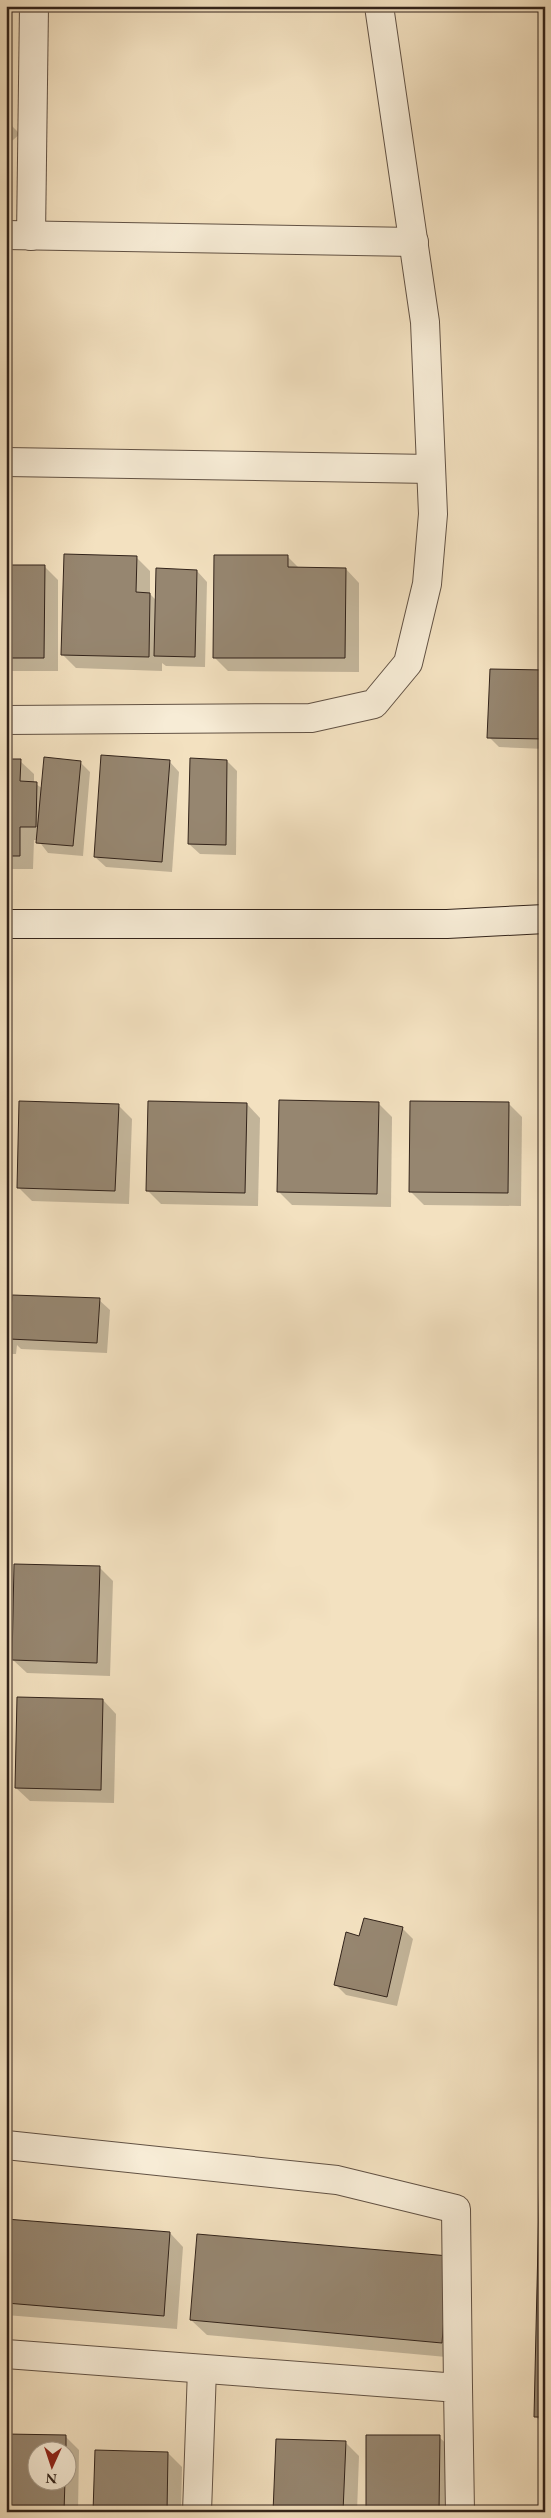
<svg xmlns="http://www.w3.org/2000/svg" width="551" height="2518" viewBox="0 0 551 2518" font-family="'EB Garamond',serif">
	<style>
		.shadow { fill: #0003; fill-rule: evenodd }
		.building { fill: #968670; stroke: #32231a }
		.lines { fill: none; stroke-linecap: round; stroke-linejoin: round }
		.street-casing { stroke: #625244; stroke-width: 30 }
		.secondary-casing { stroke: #32231a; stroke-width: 30 }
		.street { stroke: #f7ecd6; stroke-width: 28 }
		.secondary { stroke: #f7ecd6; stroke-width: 28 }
	</style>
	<rect width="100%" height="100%" fill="#f3e1c0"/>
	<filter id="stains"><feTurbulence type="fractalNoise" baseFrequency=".004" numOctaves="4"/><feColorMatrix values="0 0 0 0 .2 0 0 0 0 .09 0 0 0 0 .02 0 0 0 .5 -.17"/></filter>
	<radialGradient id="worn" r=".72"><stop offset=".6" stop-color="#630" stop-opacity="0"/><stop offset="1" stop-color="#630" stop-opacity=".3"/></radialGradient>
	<!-- shadow -->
	<g class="shadow">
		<path d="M6,120L20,134L6,146Z"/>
		<path d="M136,557L150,571V594L157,601L197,571L207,582L205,667L166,666L162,663V671L76,668L62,654Z"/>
		<path d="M288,557L299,568L346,569L359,583V672L228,671L214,657Z"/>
		<path d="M6,566H44L58,580V671H6Z"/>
		<path d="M545,672V749L499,747L489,737Z"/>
		<path d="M6,760L20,761L34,774V783L42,788L80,762L90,772L83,856L48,853L38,840H34L33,869H6Z"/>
		<path d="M169,761L179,772L172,872L106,867L95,857Z"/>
		<path d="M227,761L237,771L236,855L200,854L189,844Z"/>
		<path d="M378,1103L392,1117L391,1207L292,1205L278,1191Z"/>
		<path d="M247,1104L260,1118L258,1206L161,1204L147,1190Z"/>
		<path d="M509,1104L522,1117L521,1206L424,1205L410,1191Z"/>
		<path d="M118,1105L132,1119L129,1204L32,1201L18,1187Z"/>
		<path d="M6,1294L13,1299L99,1300L110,1310L107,1353L21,1349L17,1345L16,1354H6Z"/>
		<path d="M99,1567L113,1581L110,1676L27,1673L13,1660Z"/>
		<path d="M6,1588L8,1589L6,1644Z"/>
		<path d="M103,1700L116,1714L114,1803L30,1801L16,1788Z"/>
		<path d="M6,1722L7,1723L6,1753Z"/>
		<path d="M6,1854L9,1857L6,1888Z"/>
		<path d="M402,1928L413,1939L397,2006L346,1995L335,1984L360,1937Z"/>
		<path d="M545,2158V2426L536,2417Z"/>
		<path d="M6,2220L170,2233L183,2247L177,2329L6,2315Z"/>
		<path d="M449,2258L457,2358L207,2335L191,2320Z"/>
		<path d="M6,2435L65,2436L79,2450L78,2512H6ZM38,2450H68V2480H38Z"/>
		<path d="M439,2437L453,2450V2512H367Z"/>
		<path d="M345,2442L359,2456L357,2512H274Z"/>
		<path d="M168,2453L182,2467L181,2512H95Z"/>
	</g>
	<!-- building -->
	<g class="building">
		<path d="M64,554L137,556L136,592L150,593L149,657L61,655Z"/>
		<path d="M214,555H288V567L346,568L345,658H213Z"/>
		<path d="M6,565H45L44,658H6Z"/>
		<path d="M156,568L197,570L195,657L154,656Z"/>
		<path d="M490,669L545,670V739L487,738Z"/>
		<path d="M101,755L170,760L162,862L94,857Z"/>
		<path d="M44,757L81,761L73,846L36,843Z"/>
		<path d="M190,758L227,760L226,845L188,844Z"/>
		<path d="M6,759H21L20,781L37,782L36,827H20V856H6Z"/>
		<path d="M279,1100L379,1102L377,1194L277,1192Z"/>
		<path d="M19,1101L119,1104L115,1191L17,1188Z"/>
		<path d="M148,1101L247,1103L245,1193L146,1191Z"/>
		<path d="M410,1101L509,1102L508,1193L409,1192Z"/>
		<path d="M6,1293H8L6,1344Z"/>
		<path d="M12,1295L100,1298L97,1343L9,1339Z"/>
		<path d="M14,1564L100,1566L97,1663L12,1660Z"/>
		<path d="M17,1697L103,1699L101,1790L15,1788Z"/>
		<path d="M364,1918L403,1927L387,1997L334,1985L346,1932L359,1936Z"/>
		<path d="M540,2157H545V2417H534Z"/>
		<path d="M6,2219L170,2232L164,2316L6,2303Z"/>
		<path d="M197,2234L449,2256L442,2343L190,2320Z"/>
		<path d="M6,2434L66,2435V2450H38V2480H65L64,2512H6Z"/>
		<path d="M366,2435H440L439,2512H366Z"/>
		<path d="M276,2439L346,2441L343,2512H273Z"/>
		<path d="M95,2450L168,2452L167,2512H93Z"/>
	</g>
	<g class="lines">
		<defs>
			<g id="street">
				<path d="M6,235L414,242"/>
				<path d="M31,236L34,6"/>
				<path d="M6,462L431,469"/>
				<path d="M6,720L311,718L374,704L408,663L427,584L433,514L425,322L379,6"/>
				<path d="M6,2145L337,2180L456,2209L458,2388"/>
				<path d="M6,2354L458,2388L460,2512"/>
				<path d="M197,2512L202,2369"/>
			</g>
			<path id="secondary" d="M6,924H447L545,919"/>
		</defs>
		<!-- street casing -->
		<use href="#street" class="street-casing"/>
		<!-- secondary casing -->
		<use href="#secondary" class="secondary-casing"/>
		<!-- street -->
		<use href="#street" class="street"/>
		<!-- secondary -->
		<use href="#secondary" class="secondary"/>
	</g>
	<!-- margin -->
	<rect width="551" height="2518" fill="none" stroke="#f3e1c0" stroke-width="25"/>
	<rect x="8" y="8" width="536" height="2503" fill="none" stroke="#32231a" stroke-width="2.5"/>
	<rect x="12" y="12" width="526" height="2493" fill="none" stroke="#32231a"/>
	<!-- north arrow -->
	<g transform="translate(52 2466) rotate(183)"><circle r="24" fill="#f7ecd6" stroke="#a89c8b"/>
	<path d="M0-4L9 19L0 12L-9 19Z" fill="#8f2418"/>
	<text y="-8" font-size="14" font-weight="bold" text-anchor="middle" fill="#32231a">N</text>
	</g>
	<rect width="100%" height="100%" filter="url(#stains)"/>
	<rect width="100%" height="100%" fill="url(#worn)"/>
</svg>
